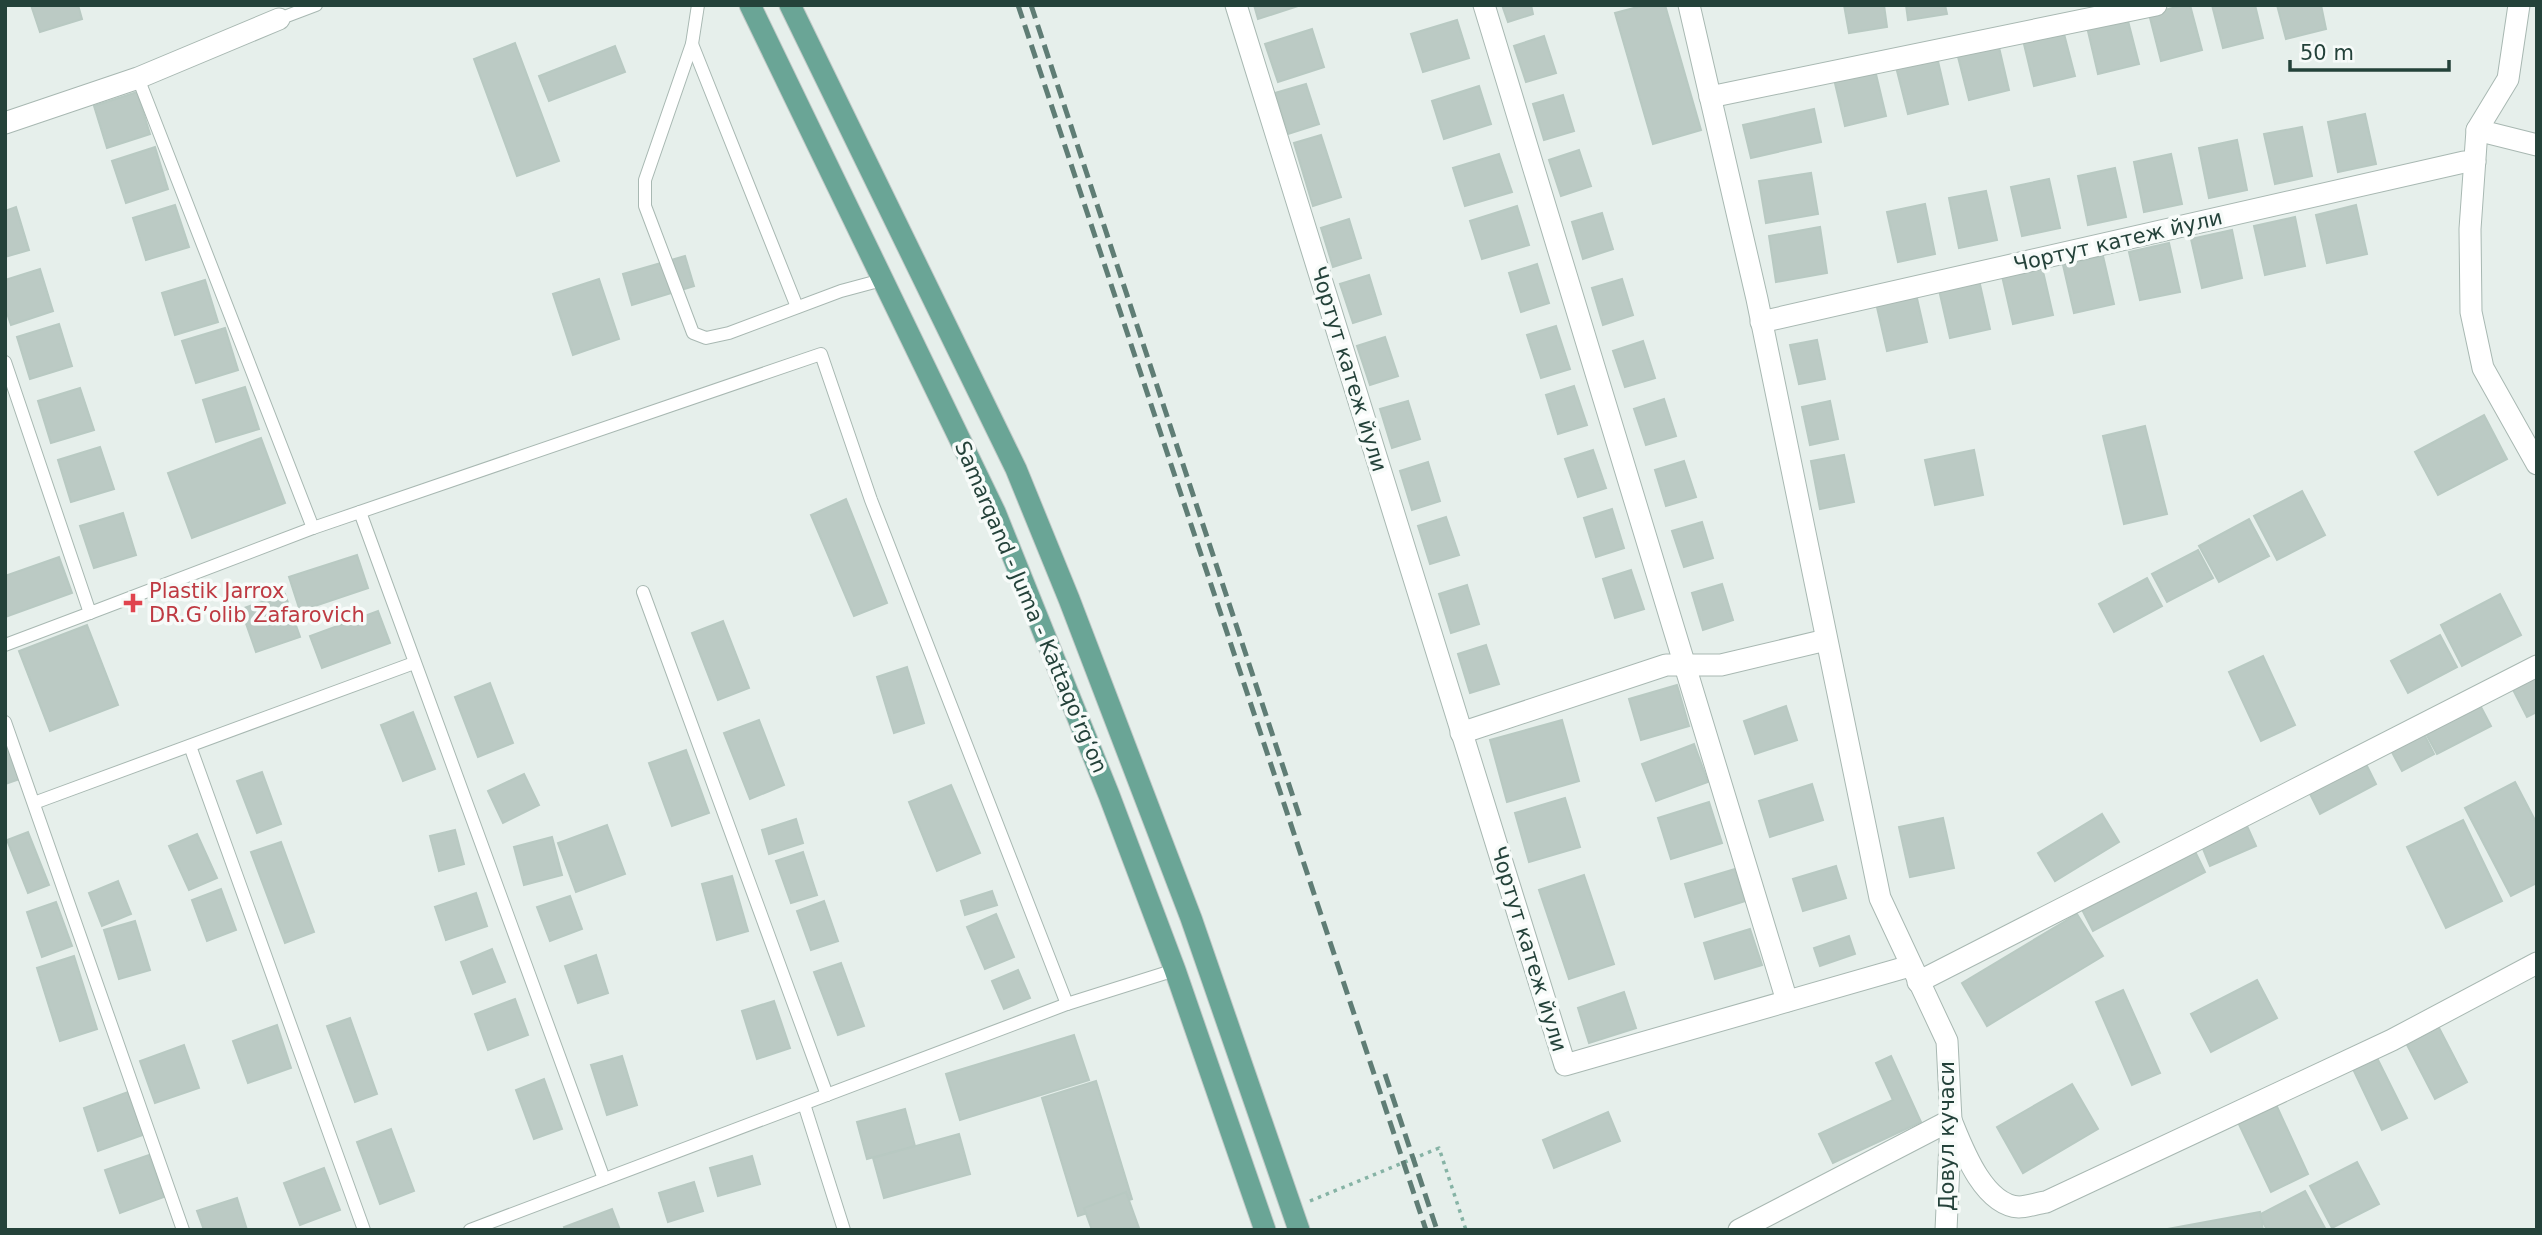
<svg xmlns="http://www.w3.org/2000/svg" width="2542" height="1235" viewBox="0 0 2542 1235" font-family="'DejaVu Sans',sans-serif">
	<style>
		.building { fill: #bbcac4; stroke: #b8c9c2; stroke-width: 2 }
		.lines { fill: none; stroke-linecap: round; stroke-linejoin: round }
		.service-casing { stroke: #a8b8b2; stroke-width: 14 }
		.minor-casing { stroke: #a8b8b2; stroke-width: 23 }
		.primary-casing { stroke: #c2cac8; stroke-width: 23 }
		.path { stroke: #86b3a5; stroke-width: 3.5; stroke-dasharray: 3.5 5; stroke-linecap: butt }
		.service { stroke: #fff; stroke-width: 12 }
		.minor { stroke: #fff; stroke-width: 21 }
		.primary { stroke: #6aa596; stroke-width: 21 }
		.rail { stroke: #5f7d75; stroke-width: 5; stroke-dasharray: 14 7; stroke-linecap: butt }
		.health-dot { fill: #e0444e; stroke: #f7fbf9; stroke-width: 2.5 }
		.labels { text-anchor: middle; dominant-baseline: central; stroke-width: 7; stroke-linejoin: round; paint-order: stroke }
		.street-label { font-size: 21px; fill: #24423a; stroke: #f7fbf9 }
		.health-label { font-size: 21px; fill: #be3a42; stroke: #f7fbf9; text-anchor: start }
	</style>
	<rect width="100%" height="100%" fill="#e6efeb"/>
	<!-- building -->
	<g class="building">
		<path d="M31,5H78L82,19L40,32Z"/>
		<path d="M1254,5H1301L1258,19Z"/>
		<path d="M1502,5H1531L1533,14L1508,22Z"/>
		<path d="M1645,5H1665L1701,130L1653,144L1615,13Z"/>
		<path d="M1844,5H1884L1887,27L1849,33Z"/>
		<path d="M1906,5H1945L1947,14L1908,20Z"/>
		<path d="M2184,5H2190L2202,50L2161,61L2149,14Z"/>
		<path d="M2212,5H2255L2263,38L2223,48Z"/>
		<path d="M2277,5H2321L2326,29L2286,39Z"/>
		<path d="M2127,17L2139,64L2098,74L2087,27Z"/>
		<path d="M1457,20L1469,58L1423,72L1411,34Z"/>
		<path d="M1312,29L1324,67L1278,82L1265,44Z"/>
		<path d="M2063,30L2075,76L2034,86L2023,40Z"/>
		<path d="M1544,36L1556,73L1526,82L1514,46Z"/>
		<path d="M515,43L559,161L517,176L474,59Z"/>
		<path d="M1998,43L2009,90L1969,100L1957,53Z"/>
		<path d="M615,46L625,72L549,101L539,76Z"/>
		<path d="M1937,57L1948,104L1908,114L1896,67Z"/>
		<path d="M1875,70L1886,116L1845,126L1834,79Z"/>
		<path d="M1306,84L1319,124L1288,134L1275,93Z"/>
		<path d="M1479,86L1491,124L1444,139L1432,101Z"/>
		<path d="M137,92L150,134L107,148L94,106Z"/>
		<path d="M1563,95L1574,131L1544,140L1533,104Z"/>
		<path d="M1814,109L1821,142L1751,158L1743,125Z"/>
		<path d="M2365,114L2376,164L2338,172L2328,122Z"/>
		<path d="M2302,127L2312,176L2275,184L2264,134Z"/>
		<path d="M1321,135L1341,197L1313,206L1294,143Z"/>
		<path d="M2237,140L2247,190L2209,198L2199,148Z"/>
		<path d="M155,147L168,189L126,203L112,161Z"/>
		<path d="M1579,150L1591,186L1561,196L1549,160Z"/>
		<path d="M1499,154L1512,192L1465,206L1453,168Z"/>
		<path d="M2171,154L2182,204L2144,212L2134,162Z"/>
		<path d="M2115,168L2126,217L2088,225L2078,176Z"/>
		<path d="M1811,173L1818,214L1766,223L1759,181Z"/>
		<path d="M2049,179L2060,228L2022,236L2011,187Z"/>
		<path d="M1986,191L1997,240L1959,248L1949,198Z"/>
		<path d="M1925,204L1935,254L1898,262L1887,212Z"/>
		<path d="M175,205L189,247L146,260L133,218Z"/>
		<path d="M2356,205L2367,254L2327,263L2316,215Z"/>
		<path d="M1517,206L1529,245L1482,259L1470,221Z"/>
		<path d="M16,207L29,250L5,257V211Z"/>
		<path d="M1602,213L1613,249L1583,259L1572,222Z"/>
		<path d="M2295,217L2305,266L2265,275L2254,226Z"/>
		<path d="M1349,219L1361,258L1333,267L1321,228Z"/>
		<path d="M1820,227L1827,273L1776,282L1769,236Z"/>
		<path d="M2232,230L2242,278L2202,288L2191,239Z"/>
		<path d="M2169,243L2180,292L2140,300L2129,252Z"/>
		<path d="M685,256L694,286L632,305L623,274Z"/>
		<path d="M2103,256L2114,304L2074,313L2063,265Z"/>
		<path d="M1537,264L1549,303L1521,312L1509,273Z"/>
		<path d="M2042,267L2053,315L2013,324L2002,276Z"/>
		<path d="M40,269L53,311L11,325L5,307V280Z"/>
		<path d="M1369,275L1381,314L1353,323L1340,284Z"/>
		<path d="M599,279L619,339L573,355L553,294Z"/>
		<path d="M1622,279L1633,315L1603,325L1592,288Z"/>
		<path d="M205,280L218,322L175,335L162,293Z"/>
		<path d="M1979,280L1990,329L1950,338L1939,290Z"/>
		<path d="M1916,294L1927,342L1887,351L1876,303Z"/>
		<path d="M59,324L72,366L30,379L17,337Z"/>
		<path d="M1556,326L1570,369L1541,378L1527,335Z"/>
		<path d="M225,328L238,370L196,383L182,341Z"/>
		<path d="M1385,337L1398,376L1370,385L1357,346Z"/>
		<path d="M1817,340L1825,379L1799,384L1790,345Z"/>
		<path d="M1643,341L1655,378L1625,387L1613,351Z"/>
		<path d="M1574,386L1587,425L1558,434L1546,395Z"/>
		<path d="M245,387L259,429L216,442L203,400Z"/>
		<path d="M80,388L94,430L51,443L38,401Z"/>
		<path d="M1664,399L1676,436L1646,445L1634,409Z"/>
		<path d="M1408,401L1420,439L1392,448L1380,409Z"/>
		<path d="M1830,401L1838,439L1810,445L1802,407Z"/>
		<path d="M2484,415L2507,459L2438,495L2415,452Z"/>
		<path d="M2145,426L2167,514L2124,524L2103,436Z"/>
		<path d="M261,438L285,503L192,538L168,473Z"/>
		<path d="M100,447L114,489L71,502L58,460Z"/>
		<path d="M1593,450L1606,488L1578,497L1565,459Z"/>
		<path d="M1974,450L1983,495L1935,505L1925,460Z"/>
		<path d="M1844,455L1854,502L1820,509L1811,461Z"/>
		<path d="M1684,461L1696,497L1666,506L1655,470Z"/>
		<path d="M1428,462L1440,501L1412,510L1400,471Z"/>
		<path d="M2302,491L2325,535L2277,560L2254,516Z"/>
		<path d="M846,499L887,603L854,616L811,515Z"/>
		<path d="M1612,509L1624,548L1596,557L1584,518Z"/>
		<path d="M123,513L136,555L94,568L80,526Z"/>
		<path d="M1446,517L1459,555L1430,564L1418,526Z"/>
		<path d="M2249,519L2269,556L2219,582L2199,546Z"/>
		<path d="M1702,522L1713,558L1684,567L1672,531Z"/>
		<path d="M2198,550L2213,578L2167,602L2152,574Z"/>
		<path d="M357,555L368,588L300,611L289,577Z"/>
		<path d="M59,557L72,593L5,617V576Z"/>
		<path d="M1631,570L1644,609L1615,618L1603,579Z"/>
		<path d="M2147,578L2162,606L2114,632L2099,604Z"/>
		<path d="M1722,584L1733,620L1703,630L1692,593Z"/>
		<path d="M1467,585L1479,624L1451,633L1439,594Z"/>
		<path d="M285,594L300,637L256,652L241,609Z"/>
		<path d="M2500,594L2521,635L2462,666L2441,625Z"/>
		<path d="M378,611L390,643L322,668L310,636Z"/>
		<path d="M723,621L749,688L718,700L692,633Z"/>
		<path d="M87,625L118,705L50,731L19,651Z"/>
		<path d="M2440,635L2457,667L2408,693L2391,661Z"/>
		<path d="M1486,645L1499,684L1470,693L1458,654Z"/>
		<path d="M2263,656L2295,725L2261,741L2229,672Z"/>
		<path d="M907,667L924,723L894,733L877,677Z"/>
		<path d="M2537,673V712L2527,717L2506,676Z"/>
		<path d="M490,683L513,743L478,757L455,697Z"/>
		<path d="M1677,685L1689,726L1641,740L1629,699Z"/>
		<path d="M2472,690L2491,726L2437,754L2418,719Z"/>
		<path d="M1786,706L1797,740L1755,754L1744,721Z"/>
		<path d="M413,712L435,769L403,781L381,725Z"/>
		<path d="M759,720L784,785L750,799L724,733Z"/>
		<path d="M1562,720L1579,781L1507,802L1490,740Z"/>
		<path d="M2419,724L2434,754L2402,771L2386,741Z"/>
		<path d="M5,741L20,779L5,784Z"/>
		<path d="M1694,744L1708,782L1656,801L1642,764Z"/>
		<path d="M686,750L709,813L672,826L649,763Z"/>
		<path d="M2361,754L2376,784L2320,814L2305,784Z"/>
		<path d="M262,772L281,824L257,833L237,781Z"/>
		<path d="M524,774L539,805L503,823L488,791Z"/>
		<path d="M2515,782L2537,824V883L2511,896L2465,808Z"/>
		<path d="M1812,784L1823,820L1770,837L1759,801Z"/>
		<path d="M951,785L980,853L937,871L909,802Z"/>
		<path d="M1565,798L1580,847L1529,862L1515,813Z"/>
		<path d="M1709,802L1722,843L1671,859L1658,818Z"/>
		<path d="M2102,814L2119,842L2055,881L2038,853Z"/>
		<path d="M2242,815L2256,846L2210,866L2197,834Z"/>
		<path d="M1943,818L1954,868L1910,877L1899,827Z"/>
		<path d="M796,819L803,843L769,854L762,830Z"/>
		<path d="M2463,820L2502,901L2446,928L2407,847Z"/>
		<path d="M607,825L625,874L576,892L558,843Z"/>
		<path d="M455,830L464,864L439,871L430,836Z"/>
		<path d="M28,832L49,885L28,893L7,840Z"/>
		<path d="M197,834L217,878L189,890L169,846Z"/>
		<path d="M552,837L562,875L524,885L514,847Z"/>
		<path d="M2188,837L2205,872L2093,931L2075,896Z"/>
		<path d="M281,842L314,932L285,943L251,852Z"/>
		<path d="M803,852L817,895L791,903L776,861Z"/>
		<path d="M1836,866L1846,898L1803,911L1793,879Z"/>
		<path d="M1735,869L1745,901L1695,917L1685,884Z"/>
		<path d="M1584,875L1614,964L1569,979L1539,890Z"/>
		<path d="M732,876L748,931L717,940L702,884Z"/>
		<path d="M118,881L131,914L102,926L89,893Z"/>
		<path d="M221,889L236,930L207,941L192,900Z"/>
		<path d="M992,891L997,905L965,915L961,901Z"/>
		<path d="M476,893L487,926L446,940L435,907Z"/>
		<path d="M570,896L582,929L550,941L537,907Z"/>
		<path d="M824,901L838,941L811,950L797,911Z"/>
		<path d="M56,902L72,946L42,957L27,912Z"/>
		<path d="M996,914L1014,957L985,969L967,927Z"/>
		<path d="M2077,914L2103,956L1987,1026L1962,983Z"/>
		<path d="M135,921L150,970L119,979L104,930Z"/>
		<path d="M1750,929L1762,965L1715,979L1704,943Z"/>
		<path d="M1849,936L1855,954L1820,966L1814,948Z"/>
		<path d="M492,949L505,982L473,994L461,962Z"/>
		<path d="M596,955L608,993L578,1003L565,966Z"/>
		<path d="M74,956L97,1029L60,1041L37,968Z"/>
		<path d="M841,963L864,1026L838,1035L814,972Z"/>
		<path d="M1018,970L1030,998L1004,1009L992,981Z"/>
		<path d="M2257,980L2277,1018L2211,1052L2191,1014Z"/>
		<path d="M2123,990L2160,1073L2132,1085L2096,1002Z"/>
		<path d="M1624,992L1636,1028L1589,1043L1578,1008Z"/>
		<path d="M515,999L528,1035L488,1050L475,1014Z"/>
		<path d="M774,1001L790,1048L757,1059L742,1011Z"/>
		<path d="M350,1018L377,1094L355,1102L327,1026Z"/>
		<path d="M2437,1024L2467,1082L2435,1099L2405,1041Z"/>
		<path d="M277,1025L291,1068L248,1083L233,1041Z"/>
		<path d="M1074,1035L1089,1080L960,1120L946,1074Z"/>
		<path d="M184,1045L199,1088L155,1103L140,1061Z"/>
		<path d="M622,1056L637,1105L607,1115L591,1065Z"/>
		<path d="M1891,1056L1921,1122L1833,1163L1819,1134L1893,1100L1876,1063Z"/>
		<path d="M2377,1058L2407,1118L2382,1130L2353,1069Z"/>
		<path d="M544,1079L562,1129L534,1139L516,1090Z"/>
		<path d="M1096,1081L1132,1199L1078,1216L1042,1098Z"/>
		<path d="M2072,1084L2098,1129L2023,1173L1997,1127Z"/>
		<path d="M128,1092L143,1135L98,1151L84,1108Z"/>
		<path d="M2273,1098L2308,1174L2271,1192L2235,1116Z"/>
		<path d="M905,1109L915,1146L867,1159L857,1122Z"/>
		<path d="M1608,1112L1620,1141L1554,1168L1543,1140Z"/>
		<path d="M391,1129L414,1191L380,1204L357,1142Z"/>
		<path d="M959,1134L970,1174L884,1198L873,1158Z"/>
		<path d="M149,1155L164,1197L120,1213L105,1170Z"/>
		<path d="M752,1156L760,1184L718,1196L710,1168Z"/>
		<path d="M2357,1162L2379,1204L2332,1228L2310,1186Z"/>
		<path d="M324,1168L340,1210L300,1225L284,1183Z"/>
		<path d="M694,1182L703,1211L668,1222L659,1193Z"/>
		<path d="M2305,1191L2326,1230H2267L2259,1215Z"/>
		<path d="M1126,1192L1139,1228L1092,1230L1084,1208Z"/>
		<path d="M237,1198L247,1230H204L197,1211Z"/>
		<path d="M612,1209L620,1230H565L564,1227Z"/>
		<path d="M2260,1212L2263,1230H2167V1229Z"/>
	</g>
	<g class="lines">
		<defs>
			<g id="service">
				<path d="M698,5L692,44L645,180V206L693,333L706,338L729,333L841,291L882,280"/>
				<path d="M279,19L316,5"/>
				<path d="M692,44L797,307"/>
				<path d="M138,78L313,528L821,354L871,500L1067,1004"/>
				<path d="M5,362L90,613L313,528"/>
				<path d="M360,512L604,1179"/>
				<path d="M643,592L827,1095"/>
				<path d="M5,645L90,613"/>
				<path d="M5,722L183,1230"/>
				<path d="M190,746L364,1230"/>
				<path d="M34,803L414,663"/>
				<path d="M804,1104L844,1230"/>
				<path d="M470,1230L1067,1004L1175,970"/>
			</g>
			<g id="minor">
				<path d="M1236,5L1565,1065L1910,966"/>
				<path d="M1484,5L1787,1001"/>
				<path d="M1689,5L1757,299L1880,898L1947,1041L1951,1120L1946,1230"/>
				<path d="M2519,5L2508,79L2477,130L2470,229L2471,312L2483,368L2537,464"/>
				<path d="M1710,97L2156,5"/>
				<path d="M5,123L138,78L279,19"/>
				<path d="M2477,130L2537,145"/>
				<path d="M1761,322L2464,162H2475"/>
				<path d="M1461,733L1666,665H1721L1826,640"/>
				<path d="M1918,982L2537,666"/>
				<path d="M1739,1230L1951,1120C1962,1147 1983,1205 2019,1207C2027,1207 2038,1203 2046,1202L2392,1040L2537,963"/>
			</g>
			<g id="primary">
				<path d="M750,5L995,512L1109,795L1175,970L1265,1230"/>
				<path d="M790,5L1016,469L1069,599L1191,918L1299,1230"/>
			</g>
		</defs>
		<!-- service casing -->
		<use href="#service" class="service-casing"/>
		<!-- minor casing -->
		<use href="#minor" class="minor-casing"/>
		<!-- primary casing -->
		<use href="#primary" class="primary-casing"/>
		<!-- path -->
		<path class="path" d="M1310,1201L1439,1148L1466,1230"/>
		<!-- service -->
		<use href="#service" class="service"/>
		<!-- minor -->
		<use href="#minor" class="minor"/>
		<!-- primary -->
		<use href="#primary" class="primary"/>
		<!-- rail -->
		<g class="rail">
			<path d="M1018,5L1426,1230"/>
			<path d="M1031,5L1301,821"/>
			<path d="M1385,1074L1437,1230"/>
		</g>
	</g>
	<!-- markers -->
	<path class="health-dot" d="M129.5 592.5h7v7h7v7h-7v7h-7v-7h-7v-7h7z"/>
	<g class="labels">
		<!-- street labels -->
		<g class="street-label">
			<text transform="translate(2118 241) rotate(-13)">Чортут катеж йули</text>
			<text transform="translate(1349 369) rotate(73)">Чортут катеж йули</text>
			<text transform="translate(1031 607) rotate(67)">Samarqand - Juma - Kattaqo‘rg‘on</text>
			<text transform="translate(1529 949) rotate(73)">Чортут катеж йули</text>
			<text transform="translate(1947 1136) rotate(-90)">Довул кучаси</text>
		</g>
		<!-- health labels -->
		<g class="health-label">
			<text x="149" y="591">Plastik Jarrox<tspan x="149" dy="24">DR.G’olib Zafarovich</tspan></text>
		</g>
	</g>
	<!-- border -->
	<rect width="2542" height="1235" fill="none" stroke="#24423a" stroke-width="14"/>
	<!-- scale -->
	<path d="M2290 60v10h159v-10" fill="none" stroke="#24423a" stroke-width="3.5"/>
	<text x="2300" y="60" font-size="21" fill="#24423a" stroke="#f7fbf9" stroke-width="5" paint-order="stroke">50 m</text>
</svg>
